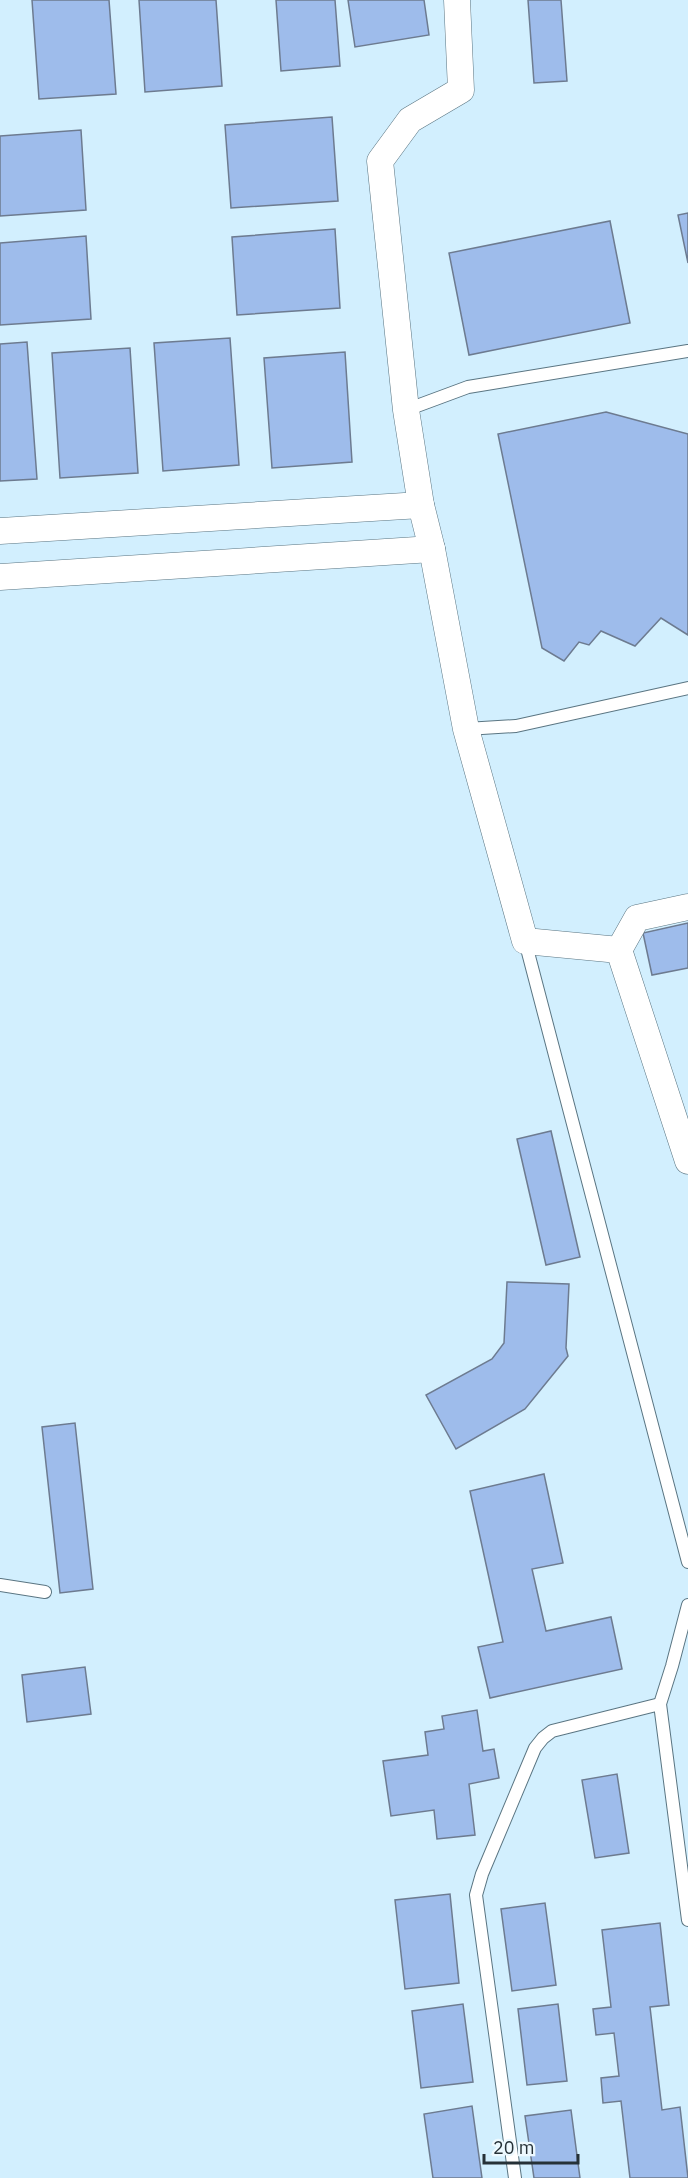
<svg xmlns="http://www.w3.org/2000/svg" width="688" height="2178" viewBox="0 0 688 2178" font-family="'IBM Plex Sans',sans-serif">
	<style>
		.building { fill: #9ebceb; stroke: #6d7b90; stroke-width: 1.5 }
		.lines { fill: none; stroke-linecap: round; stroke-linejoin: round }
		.service-casing { stroke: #5a7582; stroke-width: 14 }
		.minor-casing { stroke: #5a7582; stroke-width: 27 }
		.service { stroke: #fff; stroke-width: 12 }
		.minor { stroke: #fff; stroke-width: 26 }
	</style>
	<rect width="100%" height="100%" fill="#d2effe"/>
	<!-- building -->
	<g class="building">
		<path d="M32,0H109L116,94L39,99Z"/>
		<path d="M139,0H216L222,86L145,92Z"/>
		<path d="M276,0H335L340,66L281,71Z"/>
		<path d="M348,0H424L429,35L355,47Z"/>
		<path d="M528,0H561L567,81L534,83Z"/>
		<path d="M332,117L338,201L231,208L225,125Z"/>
		<path d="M81,130L86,210L0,216V136Z"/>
		<path d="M688,213V263L678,215Z"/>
		<path d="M610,221L630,323L469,355L449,253Z"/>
		<path d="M335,229L340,308L237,315L232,237Z"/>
		<path d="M86,236L91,319L0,325V243Z"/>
		<path d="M230,338L239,465L163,471L154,343Z"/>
		<path d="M27,342L37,479L0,481V344Z"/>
		<path d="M130,348L138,473L60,478L52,353Z"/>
		<path d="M345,352L352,462L272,468L264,358Z"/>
		<path d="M606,412L688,434V635L661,618L635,646L601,631L589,645L579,642L564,661L542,648L498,434Z"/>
		<path d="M688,923V968L652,975L643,933Z"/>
		<path d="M551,1131L580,1257L546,1265L517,1139Z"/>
		<path d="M507,1282L569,1284L566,1348L568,1356L525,1409L456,1449L426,1395L492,1359L504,1343Z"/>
		<path d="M75,1423L93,1589L60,1593L42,1427Z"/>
		<path d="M544,1474L563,1563L532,1569L546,1631L611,1617L622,1669L490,1698L478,1647L503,1642L470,1491Z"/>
		<path d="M85,1667L91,1714L27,1722L22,1675Z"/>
		<path d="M477,1710L483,1751L494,1749L499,1778L469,1784L475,1835L437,1839L434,1810L391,1816L383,1761L428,1755L425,1732L444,1729L442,1716Z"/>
		<path d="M617,1774L629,1853L595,1858L582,1780Z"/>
		<path d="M450,1894L459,1983L405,1989L395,1900Z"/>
		<path d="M545,1903L556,1985L512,1991L501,1909Z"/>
		<path d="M660,1923L669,2005L650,2007L662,2110L680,2107L688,2178H630L621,2101L603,2103L601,2078L619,2076L614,2033L596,2035L593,2009L611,2007L602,1930Z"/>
		<path d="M463,2004L473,2082L421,2088L412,2011Z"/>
		<path d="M558,2004L567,2081L527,2085L518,2009Z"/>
		<path d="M472,2106L482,2178H433L424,2114Z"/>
		<path d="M571,2110L580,2178H534L525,2116Z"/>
	</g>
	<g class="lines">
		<defs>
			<g id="service">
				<path d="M406,410L468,387L688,351"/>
				<path d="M466,729L516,726L688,688"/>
				<path d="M525,941L688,1562"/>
				<path d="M0,1585L45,1592"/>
				<path d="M688,1605L672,1666L660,1704L688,1920"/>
				<path d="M515,2178L476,1895L482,1874L535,1748L543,1738L552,1731L660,1704"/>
			</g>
			<g id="minor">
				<path d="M457,0L461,90L410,120L380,161L406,410L421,505L432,549L466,729L525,941L619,950L688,1161"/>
				<path d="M0,531L421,505"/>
				<path d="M0,577L432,549"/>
				<path d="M619,950L637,918L688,907"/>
			</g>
		</defs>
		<!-- service casing -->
		<use href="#service" class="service-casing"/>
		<!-- minor casing -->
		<use href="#minor" class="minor-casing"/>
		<!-- service -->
		<use href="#service" class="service"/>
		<!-- minor -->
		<use href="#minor" class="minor"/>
	</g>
	<!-- scale -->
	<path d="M484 2154v9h94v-9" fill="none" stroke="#263137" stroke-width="3"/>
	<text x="493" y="2154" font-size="18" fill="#263137" stroke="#edf9ff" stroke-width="4.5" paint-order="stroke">20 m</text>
</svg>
